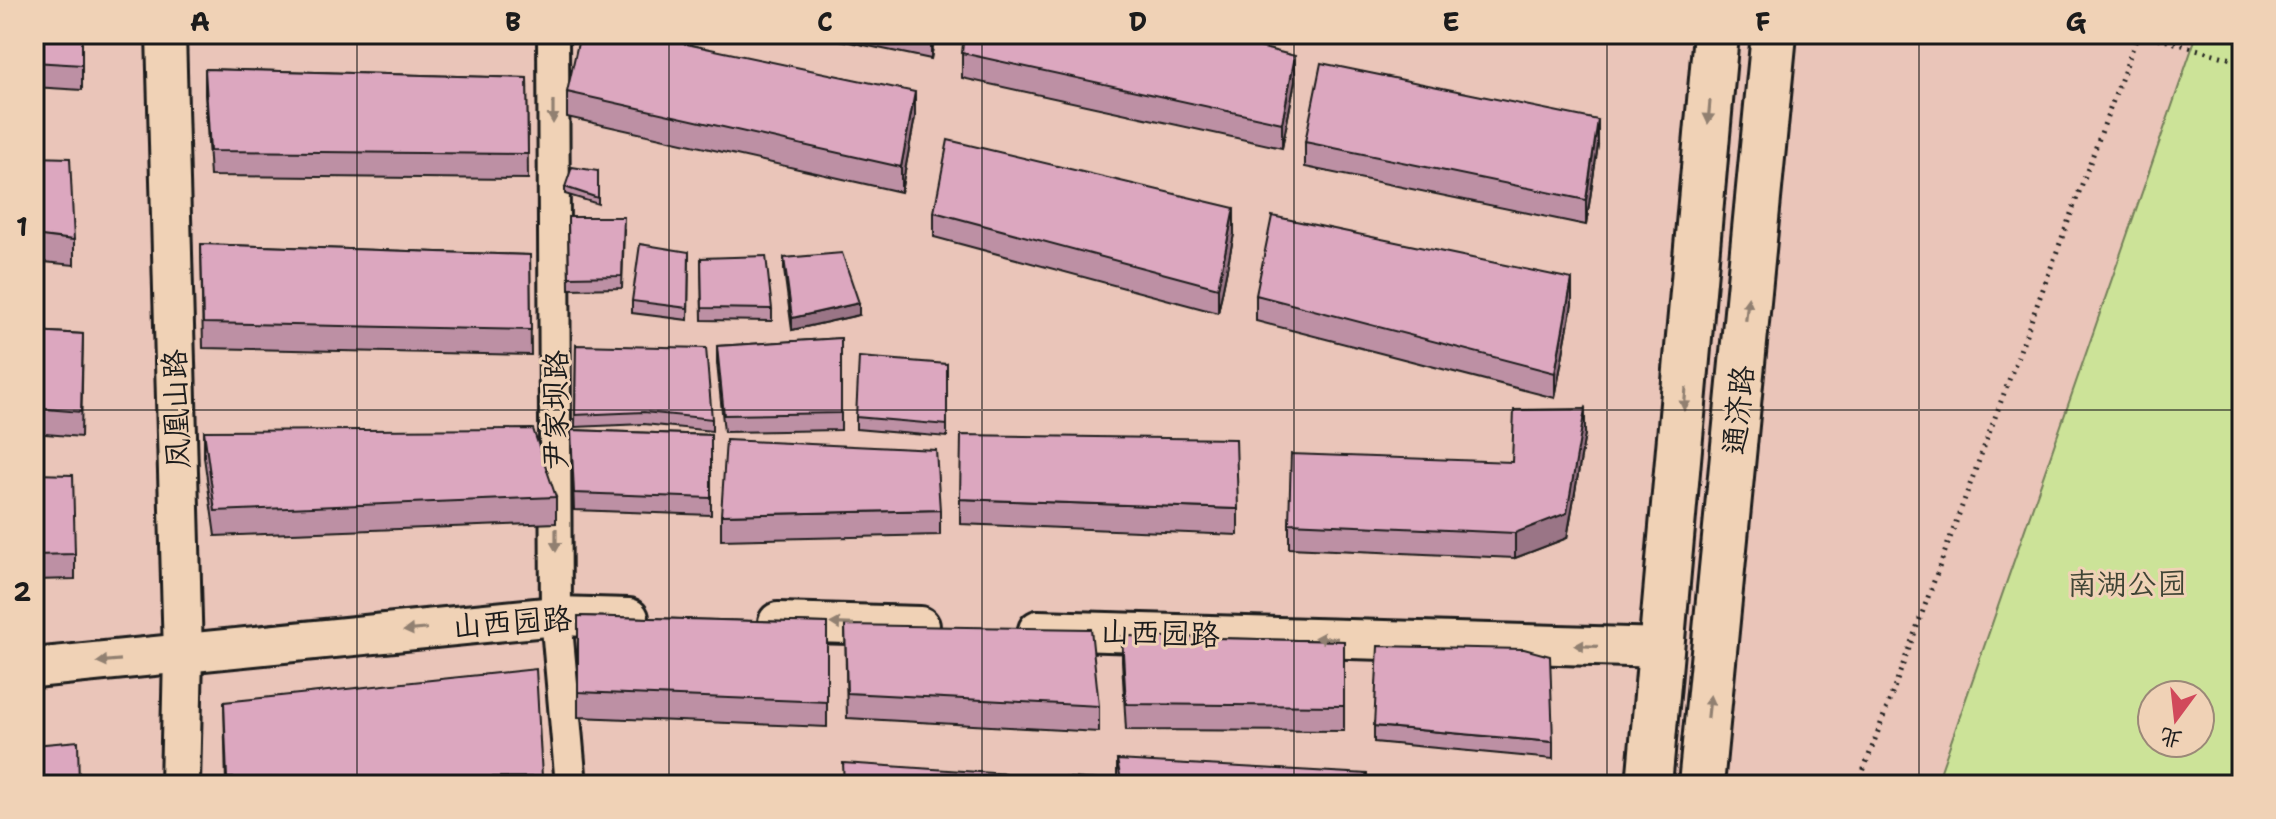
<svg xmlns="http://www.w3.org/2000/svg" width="2276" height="819" viewBox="0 0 2276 819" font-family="'Shantell Sans','LXGW WenKai TC',sans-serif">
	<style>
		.green { fill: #cce398; stroke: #74805a; stroke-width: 2; fill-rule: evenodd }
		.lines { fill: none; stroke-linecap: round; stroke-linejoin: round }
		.minor-casing { stroke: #1c1c1c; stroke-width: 36 }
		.tertiary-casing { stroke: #1c1c1c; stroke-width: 44 }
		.secondary-casing { stroke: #1c1c1c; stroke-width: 50 }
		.path { stroke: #1c1c1c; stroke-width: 5; stroke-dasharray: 2 6; stroke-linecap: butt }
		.minor { stroke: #f0d2b6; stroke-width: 30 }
		.tertiary { stroke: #f0d2b6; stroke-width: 38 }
		.secondary { stroke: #f0d2b6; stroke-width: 44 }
		.wall { fill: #bd90a4; stroke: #1c1c1c; stroke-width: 2 }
		.shaded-wall { fill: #9a7586; stroke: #1c1c1c; stroke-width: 2 }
		.building { fill: #dca7bf; stroke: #1c1c1c; stroke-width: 2 }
		.oneway { fill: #918071 }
		.grid { fill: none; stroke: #1c1c1c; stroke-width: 2; stroke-opacity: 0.55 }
		.labels { text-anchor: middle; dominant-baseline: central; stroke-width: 6; stroke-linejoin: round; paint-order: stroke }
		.street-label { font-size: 30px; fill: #1c1c1c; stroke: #f0d2b6 }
		.park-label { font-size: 30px; fill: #3f4435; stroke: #f0d2b6 }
		.neatline { fill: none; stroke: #1c1c1c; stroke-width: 3 }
		.grid-label { font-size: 26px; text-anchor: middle; font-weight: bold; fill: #1c1c1c }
	</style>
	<rect width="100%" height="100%" fill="#eac5b9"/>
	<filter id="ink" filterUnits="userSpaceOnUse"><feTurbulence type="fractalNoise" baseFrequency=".0125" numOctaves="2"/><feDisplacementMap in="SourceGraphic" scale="16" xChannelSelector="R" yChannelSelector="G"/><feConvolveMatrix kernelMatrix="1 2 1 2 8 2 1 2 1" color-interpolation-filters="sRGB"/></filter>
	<g filter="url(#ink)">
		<!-- green -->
		<path class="green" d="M2197,34H2242V785H1936ZM2152,695H2200V743H2152Z"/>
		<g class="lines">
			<defs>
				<path id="minor" d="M553,34L556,616L571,785"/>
				<g id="tertiary">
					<path d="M166,34L183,654L180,785"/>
					<path d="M778,622L920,626"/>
					<path d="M1038,630L1664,648"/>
					<path d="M34,668L556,616L629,618"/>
				</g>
				<g id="secondary">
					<path d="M1649,785L1716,34"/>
					<path d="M1701,785L1774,34"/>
				</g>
			</defs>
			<!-- minor casing -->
			<use href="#minor" class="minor-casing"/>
			<!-- tertiary casing -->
			<use href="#tertiary" class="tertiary-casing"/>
			<!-- secondary casing -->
			<use href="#secondary" class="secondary-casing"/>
			<!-- path -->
			<g class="path">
				<path d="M2143,34L2242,62"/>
				<path d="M1858,785L2138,34"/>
			</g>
			<!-- minor -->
			<use href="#minor" class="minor"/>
			<!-- tertiary -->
			<use href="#tertiary" class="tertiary"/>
			<!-- secondary -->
			<use href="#secondary" class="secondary"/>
		</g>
		<!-- wall -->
		<g class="wall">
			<path d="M34,34H82V90L34,87Z"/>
			<path d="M811,34H935L931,59Z"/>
			<path d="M962,53L1295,81L1282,148L962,78Z"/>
			<path d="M205,69L527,78L528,179L210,176L205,95Z"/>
			<path d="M567,92L915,117L901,192L567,117Z"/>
			<path d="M1305,142L1598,145L1586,225L1305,167Z"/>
			<path d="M34,157L74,240V265L34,261Z"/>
			<path d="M598,171V204L565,194V187Z"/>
			<path d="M934,212L1234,234L1218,313L934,237Z"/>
			<path d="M568,217L624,229L622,288L569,289Z"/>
			<path d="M201,244L530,255L531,355L203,348Z"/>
			<path d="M689,252L688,320L632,313V301Z"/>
			<path d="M701,258L772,309V321L702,320Z"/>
			<path d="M784,258L859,315L792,330L784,270Z"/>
			<path d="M1256,295L1572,304L1555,398L1256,321Z"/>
			<path d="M34,331L83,334L81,437L34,433Z"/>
			<path d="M841,338V430L724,432L717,363V346Z"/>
			<path d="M576,345L712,419V431L644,424L575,427Z"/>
			<path d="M947,364V437L856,429V417Z"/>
			<path d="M571,430L711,435V515L574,510Z"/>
			<path d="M204,431L556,497V523L215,536L204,457Z"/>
			<path d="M1585,434L1567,538L1515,558L1289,548V523L1512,462Z"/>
			<path d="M34,474L75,554V579L34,580Z"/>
			<path d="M960,499L1238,509V535L960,524Z"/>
			<path d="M940,510V535L721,540V515Z"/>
			<path d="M578,616L827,623V727L578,717Z"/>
			<path d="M845,625L1099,706V732L847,718Z"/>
			<path d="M1122,636L1344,641V731L1126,730L1122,661Z"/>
			<path d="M224,702L542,777V785H226Z"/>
			<path d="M1374,726L1553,742V759L1374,742Z"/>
			<path d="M1117,760L1367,785H1117Z"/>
		</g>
		<!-- shaded-wall -->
		<g class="shaded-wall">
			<path d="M931,34H935L931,59Z"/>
			<path d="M1295,56V81L1282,148V123Z"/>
			<path d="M915,92V117L901,192V167Z"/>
			<path d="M1598,120V145L1586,225V200Z"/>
			<path d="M1234,208V234L1218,313V288Z"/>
			<path d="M1572,279V304L1555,398V373Z"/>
			<path d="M859,303V315L792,330V318Z"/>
			<path d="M1585,409V434L1567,538L1515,558V533Z"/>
		</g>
		<!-- building -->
		<g class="building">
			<path d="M34,34H82V65L34,62Z"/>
			<path d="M580,34H639L915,92L901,167L567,92Z"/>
			<path d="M964,34H1208L1295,56L1282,123L962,53Z"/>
			<path d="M1321,63L1598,120L1586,200L1305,142Z"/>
			<path d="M205,69L527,78L528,154L210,151Z"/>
			<path d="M948,140L1234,208L1218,288L934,212Z"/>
			<path d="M34,157L70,158L74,240L34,235Z"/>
			<path d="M572,167L598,171V198L565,187Z"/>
			<path d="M1272,216L1572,279L1555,373L1256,295Z"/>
			<path d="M568,217H624L622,276L569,277Z"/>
			<path d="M201,244L530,255L531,330L203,323Z"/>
			<path d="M640,244L689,252L688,308L632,301Z"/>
			<path d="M842,253L859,303L792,318L784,258Z"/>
			<path d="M766,256L772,309L702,308L701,258Z"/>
			<path d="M34,331L83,334L81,412L34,408Z"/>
			<path d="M841,338V413L724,415L717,346Z"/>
			<path d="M576,345L706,348L712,419L644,412L575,415Z"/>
			<path d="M859,357L947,364V425L856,417Z"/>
			<path d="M1585,409L1567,513L1515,533L1289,523L1291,454L1512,462L1514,410Z"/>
			<path d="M533,429L556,497L215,511L204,431Z"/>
			<path d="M571,430L711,435V498L574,493Z"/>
			<path d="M961,435L1236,439L1238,509L960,499Z"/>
			<path d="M726,440L936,450L940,510L721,515Z"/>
			<path d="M34,474L73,475L75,554L34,555Z"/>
			<path d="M578,616L827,623V702L578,692Z"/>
			<path d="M845,625L1091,629L1099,706L847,693Z"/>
			<path d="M1122,636L1344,641V706L1126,704Z"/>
			<path d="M1378,646L1524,649L1550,656L1553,742L1374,726Z"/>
			<path d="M536,669L542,777L227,778L224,702Z"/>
			<path d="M78,741L79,785H34V745Z"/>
			<path d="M1117,760L1367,774V785H1122Z"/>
			<path d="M843,763L1098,780L1097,785H844Z"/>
			<path d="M718,776L819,782V785H718Z"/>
		</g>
		<!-- one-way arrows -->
		<defs><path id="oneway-solid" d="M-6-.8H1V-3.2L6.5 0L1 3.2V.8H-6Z" transform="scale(2)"/></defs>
		<g class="oneway">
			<use href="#oneway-solid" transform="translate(553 112) rotate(90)"/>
			<use href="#oneway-solid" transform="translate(1709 112) rotate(95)"/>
			<use href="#oneway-solid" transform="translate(1747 309) rotate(-84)"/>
			<use href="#oneway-solid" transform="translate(1685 399) rotate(95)"/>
			<use href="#oneway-solid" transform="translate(556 540) rotate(90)"/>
			<use href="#oneway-solid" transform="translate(842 624) rotate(-178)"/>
			<use href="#oneway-solid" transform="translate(415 630) rotate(174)"/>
			<use href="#oneway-solid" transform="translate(1326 638) rotate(-178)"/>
			<use href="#oneway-solid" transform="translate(1586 646) rotate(-178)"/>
			<use href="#oneway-solid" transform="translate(109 661) rotate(175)"/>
			<use href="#oneway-solid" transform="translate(1709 707) rotate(-84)"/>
		</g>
	</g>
	<!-- grid -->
	<path class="grid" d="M357,34V785M669,34V785M982,34V785M1294,34V785M1607,34V785M1919,34V785M34,410H2242"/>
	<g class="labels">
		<!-- street labels -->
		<g class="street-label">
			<text transform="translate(176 409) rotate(-92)">凤凰山路</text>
			<text transform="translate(555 410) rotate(-90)">尹家坝路</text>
			<text transform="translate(1738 410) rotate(-84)">通济路</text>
			<text transform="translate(512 622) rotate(-4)">山西园路</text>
			<text transform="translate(1160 633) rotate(2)">山西园路</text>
		</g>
		<!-- park labels -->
		<g class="park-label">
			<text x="2127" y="583">南湖公园</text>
		</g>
	</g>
	<!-- margin -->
	<rect width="2276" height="819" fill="none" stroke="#f0d2b6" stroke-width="88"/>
	<!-- north arrow -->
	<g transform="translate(2176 719) rotate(195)"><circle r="38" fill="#f0d2b6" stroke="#9b8978" stroke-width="2"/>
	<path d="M0-6L14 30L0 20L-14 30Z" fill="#d1495b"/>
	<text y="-12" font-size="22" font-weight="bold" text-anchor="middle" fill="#1c1c1c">北</text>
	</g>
	<rect x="44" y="44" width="2188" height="731" class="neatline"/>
	<g class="grid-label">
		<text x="200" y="31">A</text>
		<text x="513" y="31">B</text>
		<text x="825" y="31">C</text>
		<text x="1138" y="31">D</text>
		<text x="1451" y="31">E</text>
		<text x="1763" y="31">F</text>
		<text x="2076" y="31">G</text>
		<text x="22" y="236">1</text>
		<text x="22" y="601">2</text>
	</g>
</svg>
